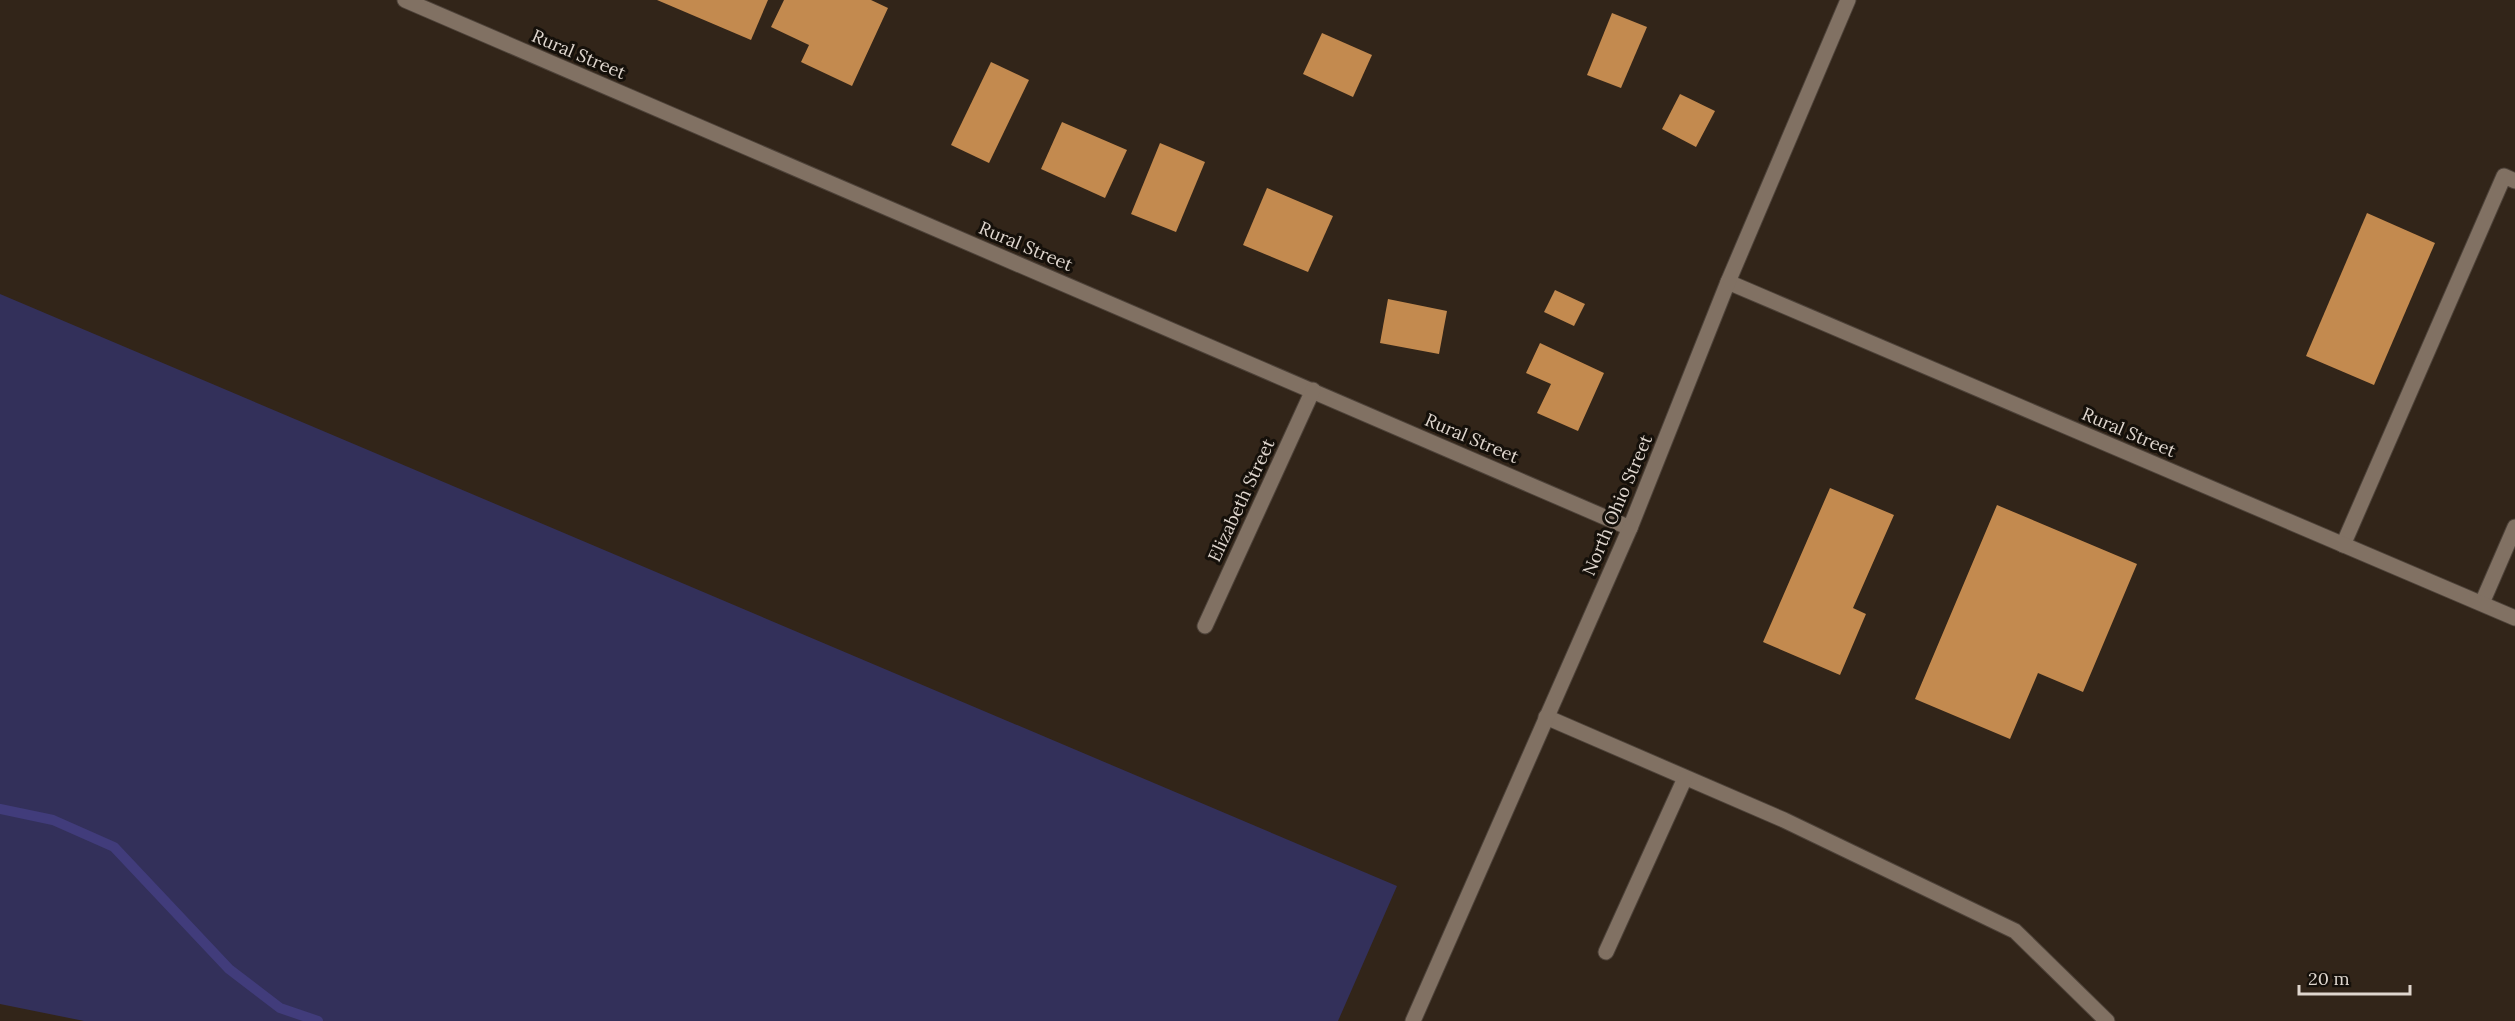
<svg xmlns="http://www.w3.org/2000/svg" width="2515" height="1021" viewBox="0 0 2515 1021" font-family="Lora,serif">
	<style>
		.green { fill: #33305a }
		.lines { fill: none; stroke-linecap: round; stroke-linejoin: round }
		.stream { stroke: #413c7b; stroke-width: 10 }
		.building { fill: #c38a4f }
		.lane-casing { stroke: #4d4239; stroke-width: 17 }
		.street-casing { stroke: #4d4239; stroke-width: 17 }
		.lane { stroke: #817163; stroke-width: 15 }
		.street { stroke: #817163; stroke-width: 15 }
		.labels { text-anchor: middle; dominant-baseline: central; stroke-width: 6; stroke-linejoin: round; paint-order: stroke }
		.street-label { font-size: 18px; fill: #dfd6ce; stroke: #15100a }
	</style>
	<rect width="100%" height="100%" fill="#322519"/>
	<!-- green -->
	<path class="green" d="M0,294L1397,886L1338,1021H84L0,1004Z"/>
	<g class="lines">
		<!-- stream -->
		<path class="stream" d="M0,809L53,820L114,847L229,969L280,1008L318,1021"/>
	</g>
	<!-- building -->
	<g class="building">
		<path d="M657,0H768L751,40Z"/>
		<path d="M784,0H871L888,8L852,86L801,62L809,45L771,27Z"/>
		<path d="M1612,13L1647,27L1621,88L1587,75Z"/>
		<path d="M1322,33L1372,55L1353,97L1303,74Z"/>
		<path d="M991,62L1029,80L989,163L951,145Z"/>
		<path d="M1680,94L1715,111L1696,147L1662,129Z"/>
		<path d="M1062,122L1127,150L1105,198L1041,169Z"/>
		<path d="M1160,143L1205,162L1176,232L1131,214Z"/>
		<path d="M1267,188L1333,216L1308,272L1243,245Z"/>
		<path d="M2367,213L2435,243L2374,385L2306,356Z"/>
		<path d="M1555,290L1585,304L1574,326L1544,312Z"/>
		<path d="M1388,299L1447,311L1439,354L1380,343Z"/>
		<path d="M1540,343L1604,373L1578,431L1537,413L1551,384L1526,373Z"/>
		<path d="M1830,488L1894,515L1853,608L1866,614L1840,675L1763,642Z"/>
		<path d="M1997,505L2137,564L2083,692L2038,673L2010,739L1915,699Z"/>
	</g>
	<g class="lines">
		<defs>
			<g id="lane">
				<path d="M2343,545L2504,176L2515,181"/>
				<path d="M2482,603L2515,527"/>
				<path d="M1546,717L1784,820L2015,931L2107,1021"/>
				<path d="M1606,952L1685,778"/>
			</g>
			<g id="street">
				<path d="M405,0L1630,528"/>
				<path d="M1728,282L2515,618"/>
				<path d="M1205,626L1313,390"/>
				<path d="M1413,1021L1630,528L1728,282L1848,0"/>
			</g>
		</defs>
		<!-- lane casing -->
		<use href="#lane" class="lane-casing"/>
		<!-- street casing -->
		<use href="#street" class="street-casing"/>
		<!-- lane -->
		<use href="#lane" class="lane"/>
		<!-- street -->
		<use href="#street" class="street"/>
	</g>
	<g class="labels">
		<!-- street labels -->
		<g class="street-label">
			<text transform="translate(579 54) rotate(23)">Rural Street</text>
			<text transform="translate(1026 246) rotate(23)">Rural Street</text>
			<text transform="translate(2129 432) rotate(23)">Rural Street</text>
			<text transform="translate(1472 438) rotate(23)">Rural Street</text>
			<text transform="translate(1241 500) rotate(-65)">Elizabeth Street</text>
			<text transform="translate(1617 505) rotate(-67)">North Ohio Street</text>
		</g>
	</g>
	<!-- scale -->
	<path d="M2299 985v9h111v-9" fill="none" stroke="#dfd6ce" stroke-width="3"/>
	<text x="2308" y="985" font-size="18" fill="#dfd6ce" stroke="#15100a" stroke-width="4.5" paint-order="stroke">20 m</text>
</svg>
